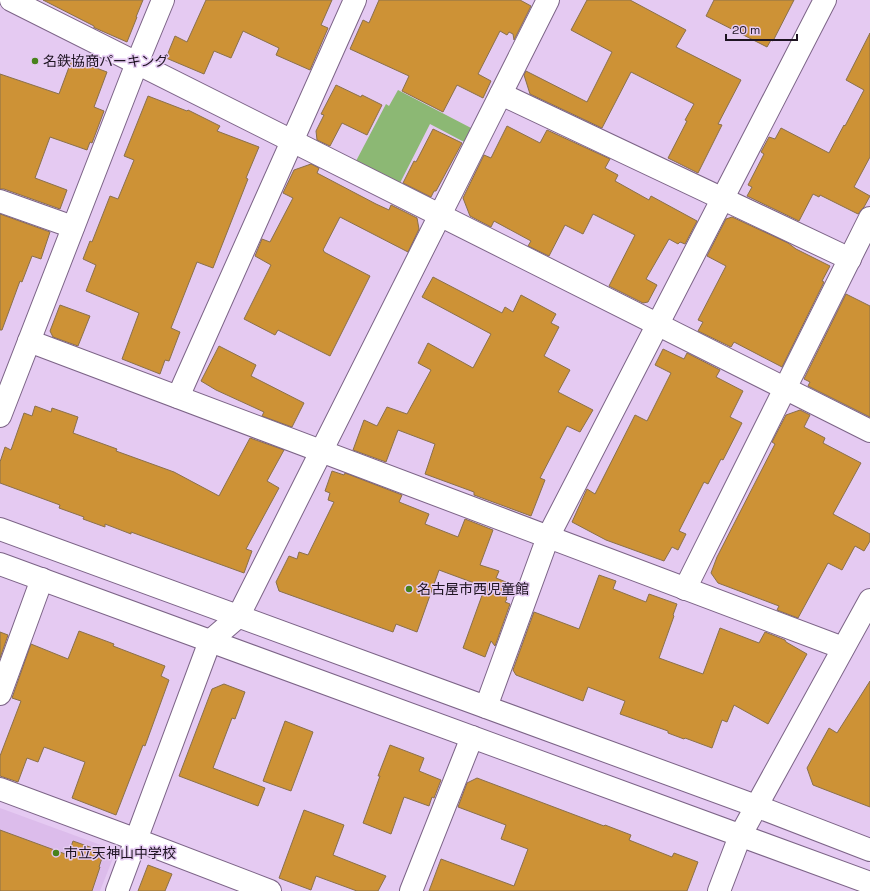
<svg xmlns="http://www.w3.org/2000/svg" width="870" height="891" viewBox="0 0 870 891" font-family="'Space Grotesk','Noto Sans JP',sans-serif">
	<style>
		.built { fill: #dcbceb }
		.green { fill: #8cb874 }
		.building { fill: #cd9236; stroke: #8a704b }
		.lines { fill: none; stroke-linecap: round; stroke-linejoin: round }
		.street-casing { stroke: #7c6487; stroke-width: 24 }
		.secondary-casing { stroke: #7c6487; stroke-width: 24 }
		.street { stroke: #fff; stroke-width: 22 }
		.secondary { stroke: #fff; stroke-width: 22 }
		.poi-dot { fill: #48821c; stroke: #e5caf2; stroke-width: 1.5 }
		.labels { text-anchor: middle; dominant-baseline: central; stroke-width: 3; stroke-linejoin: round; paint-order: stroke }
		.poi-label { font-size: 14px; fill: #1e1422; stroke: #e5caf2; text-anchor: start }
	</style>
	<rect width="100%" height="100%" fill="#e5caf2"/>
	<!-- built -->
	<path class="built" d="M0,808L109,848L113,858L100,891H0Z"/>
	<!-- green -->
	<path class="green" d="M398,90L473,129L466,143L430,124L400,183L356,161L386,104L389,106Z"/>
	<!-- building -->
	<g class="building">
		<path d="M43,0H143L136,17H137L127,42L95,28H94V26Z"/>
		<path d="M206,0H332L321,25L328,28L310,70L276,55L279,48L243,31L231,58L214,51L204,74L166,58L175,36L187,42Z"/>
		<path d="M379,0H520L531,6L514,40L513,34L509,32L507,35L500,31L478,74L491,81L483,98L457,85L443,112L402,91L409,76L350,49L363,20L369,23Z"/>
		<path d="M587,0H630L686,30L676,47L741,80L718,124L722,125L698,173L668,158L687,121L685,120L694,104L631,72L602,128L530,94L524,75L526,71L587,102L612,52L571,30Z"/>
		<path d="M714,0H794L773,41L771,40L767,47L706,16Z"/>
		<path d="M870,33V157L854,187L870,196L864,207L863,208L858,214L820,195L819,197L813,194L799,221L747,196L752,187L748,185L764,154L761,152L769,137L775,139L781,128L829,153L844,125L845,126L864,90L846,80Z"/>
		<path d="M72,59L107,72L94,107L104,111L92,143L90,142L87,150L50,137L35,178L67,190L60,209L4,189H0V74L59,94Z"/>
		<path d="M336,85L361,97L362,95L382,105L367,135L342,123L330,146L317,140L316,131L324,115L321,114Z"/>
		<path d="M148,96L187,111L188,110L220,126L217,131L259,147L246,178L248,179L213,268L197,262L171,328L180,332L169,361L165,360L160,374L122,359L139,313L86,291L96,265L83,259L90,241L92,242L110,196L118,199L134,160L124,156Z"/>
		<path d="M507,126L540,143L547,130L610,159L605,168L618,175L615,181L649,200L651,196L697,221L685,244L680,242L678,244L669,239L646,279L657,285L648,302L643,303L609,286L635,235L593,214L583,234L565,225L549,256L528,246L531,241L494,221L491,227L470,216L463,198L484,155L491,158Z"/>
		<path d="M433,129L462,143L436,191H434L431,197L403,183L414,161L416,162Z"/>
		<path d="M311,164L319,168L317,173L376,204L389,210L391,205L417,218L419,229L408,252L340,217L323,250L324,251V252L370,276L330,356L278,330L275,335L244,319L271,265L255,256L262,239L270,242L293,198L283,193L294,170Z"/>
		<path d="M0,214L50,232L41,259L32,256L22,282L20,281L2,330H0Z"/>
		<path d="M732,217L788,243L796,249L830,266L822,281L824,282L782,367L734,342L731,347L698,331L703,322L698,320L726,266L707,256L726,219Z"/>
		<path d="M433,277L502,313L505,307L513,312L521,295L556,314L551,323L559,327L544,356L570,370L558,392L593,410L580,432L567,426L540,478L545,480L531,516L474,495V492L425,474L435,444L398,430L386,462L353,450L364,420L377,426L387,407L407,414L431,370L418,363L428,343L473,368L491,334L422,297Z"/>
		<path d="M846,294L870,306V417L808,386L810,382L804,379Z"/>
		<path d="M60,305L90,316L78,346L53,337L50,331Z"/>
		<path d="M219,346L256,365L251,376L304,403L292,427L262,416L264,412L216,390L201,381Z"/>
		<path d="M663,349L684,359L687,353L720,370L716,377L743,391L730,417L742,423L723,460L721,459L708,484L704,482L679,531L686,534L678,550L672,547L664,561L606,540L572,522L587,489L595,494L635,415L647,421L671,373L655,365Z"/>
		<path d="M35,406L51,412L52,408L78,417L73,433L117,449L116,451L174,472L219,496L250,438L284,450L267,481L279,488L246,549L252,551L244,573L131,532V534L105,524V527L83,519L84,517L59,508L60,505L0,483V462L5,447L11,450L24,413L32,416Z"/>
		<path d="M800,410L810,415L804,427L825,438L823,443L861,463L833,514L870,534V541L864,551L855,546L842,570L828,563L798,618L777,610L779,606L718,583L711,573L717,557L775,444L772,442L786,415Z"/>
		<path d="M332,471L344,475L345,473L402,495L399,502L429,514L425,524L458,537L465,519L493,530L480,565L499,571L496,578L511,584L506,599H507L505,602L510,604L495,646L491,641L485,657L463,648L485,587L439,570L417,632L396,624L393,632L279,591L276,582L289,556L297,559L299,552L308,555L334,502L328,500L330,493L325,491Z"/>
		<path d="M599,575L616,581L613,589L646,602L649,594L677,604L673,615L674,616L659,658L703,674L720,628L759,643L765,632L785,640L786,642L807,654L768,724L734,705L727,722L722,720L712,748L685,738L684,739L668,733V731L620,714L625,701L588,687L583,701L516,675L513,670L534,612L579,629Z"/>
		<path d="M79,631L114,644L113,646L165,666L161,676L169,680L145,746L143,745L116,815L72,798L85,762L44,747L38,762L27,758L18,782L0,776V756L21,701L12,698L31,644L68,659Z"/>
		<path d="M0,632L8,635L0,658Z"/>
		<path d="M870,681V807L813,785L807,768L829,728L837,733Z"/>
		<path d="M224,684L245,692L235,719L232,718L213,768L265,788L258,806L179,776L212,689Z"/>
		<path d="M285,721L313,732L291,791L263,781Z"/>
		<path d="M390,745L424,758L419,771L441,780L434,798L432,797L429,806L404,797L391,834L363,823L380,776H378Z"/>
		<path d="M477,778L604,826L605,825L631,835L629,840L672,857L674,853L698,862L687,891H429L441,859L514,886L528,849L501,839L506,825L458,807L467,783Z"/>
		<path d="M304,810L344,825L333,855L386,876L378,891H357L316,876L311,890L279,878Z"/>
		<path d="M0,830L68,855L73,841L104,852L99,867H100L92,891H0Z"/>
		<path d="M148,865L172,874L165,891H138Z"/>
	</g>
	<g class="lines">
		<defs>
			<g id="street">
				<path d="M11,0L870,431"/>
				<path d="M501,94L850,259"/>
				<path d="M0,201L73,227"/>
				<path d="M29,341L843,648"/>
				<path d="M178,397L355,0"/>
				<path d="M0,416L137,63L163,0"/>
				<path d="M685,589L870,218"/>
				<path d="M0,694L42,579"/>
				<path d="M486,707L548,537L825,0"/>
				<path d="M0,789L137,840L270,891"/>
				<path d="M117,891L210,641L238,617L548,0"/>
				<path d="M411,891L472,737"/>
			</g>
			<g id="secondary">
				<path d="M0,529L756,806L870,850"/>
				<path d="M0,564L870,883"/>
				<path d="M719,891L740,836L870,600"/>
			</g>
		</defs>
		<!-- street casing -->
		<use href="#street" class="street-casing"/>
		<!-- secondary casing -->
		<use href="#secondary" class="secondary-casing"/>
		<!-- street -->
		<use href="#street" class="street"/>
		<!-- secondary -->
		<use href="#secondary" class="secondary"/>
	</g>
	<!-- markers -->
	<g class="poi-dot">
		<circle cx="35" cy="61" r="4"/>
		<circle cx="409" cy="589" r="4"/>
		<circle cx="56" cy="853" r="4"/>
	</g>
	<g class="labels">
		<!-- poi labels -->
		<g class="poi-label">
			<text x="43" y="61">名鉄協商パーキング</text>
			<text x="417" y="589">名古屋市西児童館</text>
			<text x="64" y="853">市立天神山中学校</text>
		</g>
	</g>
	<!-- scale -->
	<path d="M726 34v6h71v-6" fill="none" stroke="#1e1422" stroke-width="2"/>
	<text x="732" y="34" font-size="12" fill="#1e1422" stroke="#e5caf2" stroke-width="3" paint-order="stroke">20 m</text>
</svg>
